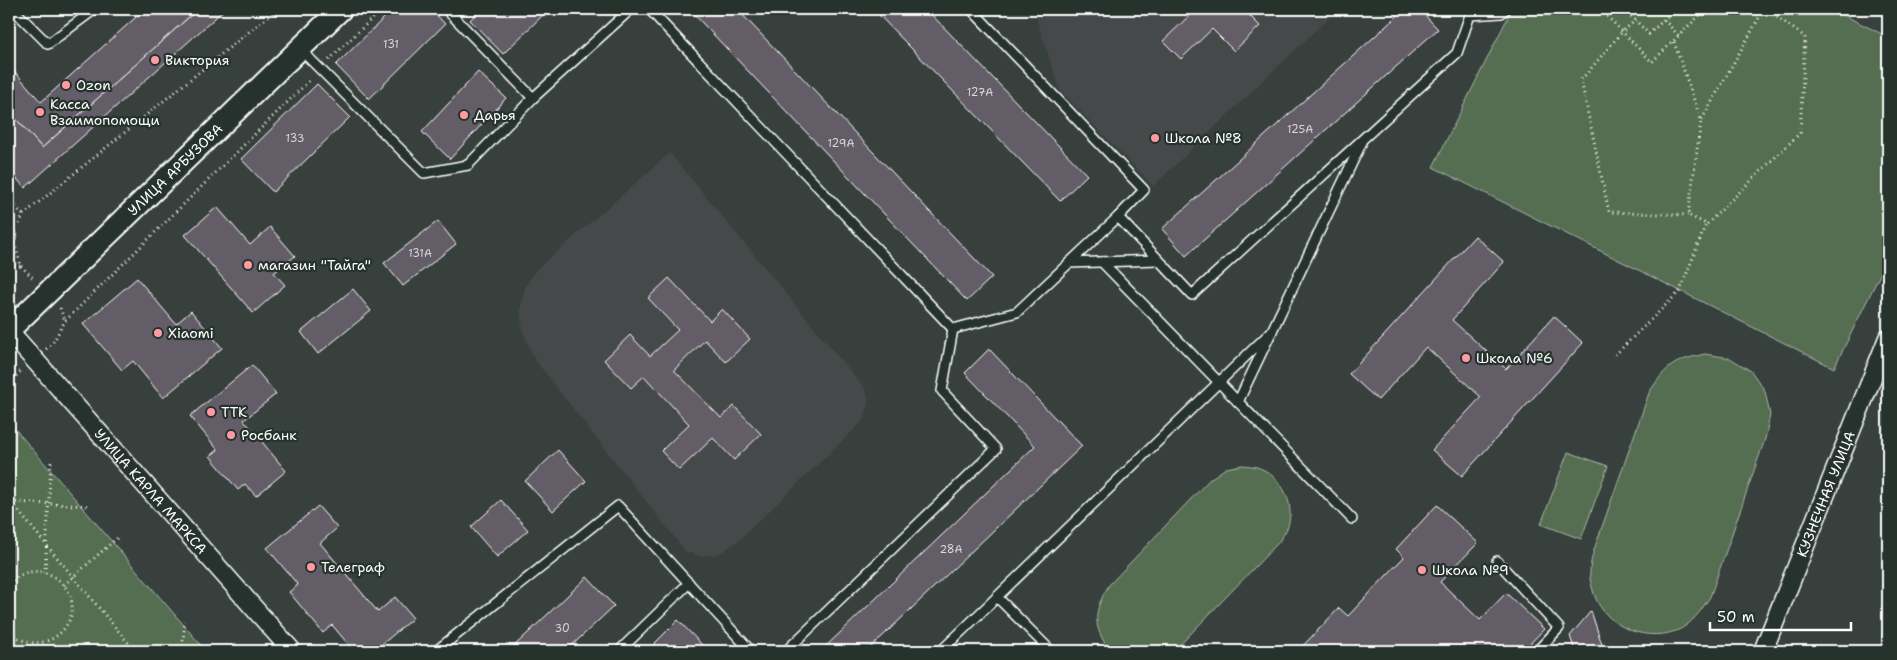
<svg xmlns="http://www.w3.org/2000/svg" width="1897" height="660" viewBox="0 0 1897 660" font-family="'Shantell Sans',sans-serif">
	<style>
		.built { fill: #45494a }
		.green { fill: #556d51; stroke: #aab6a8 }
		.building { fill: #635d67; stroke: #fff }
		.lines { fill: none; stroke-linecap: round; stroke-linejoin: round }
		.service-casing { stroke: #fff; stroke-width: 12 }
		.minor-casing { stroke: #fff; stroke-width: 21 }
		.tertiary-casing { stroke: #fff; stroke-width: 25 }
		.path { stroke: #fff; stroke-width: 3; stroke-dasharray: 1 4; stroke-linecap: butt }
		.service { stroke: #26332d; stroke-width: 9 }
		.minor { stroke: #26332d; stroke-width: 18 }
		.tertiary { stroke: #26332d; stroke-width: 21 }
		.poi-dot { fill: #ff9aa2; stroke: #26332d; stroke-width: 2 }
		.labels { text-anchor: middle; dominant-baseline: central; stroke-width: 4.5; stroke-linejoin: round; paint-order: stroke }
		.number-label { font-size: 11px; fill: #d8d6d9 }
		.poi-label { font-size: 14px; fill: #fff; stroke: #26332d; text-anchor: start }
		.street-label { font-size: 14px; fill: #fff; stroke: #26332d }
	</style>
	<rect width="100%" height="100%" fill="#38403e"/>
	<filter id="ink" filterUnits="userSpaceOnUse"><feTurbulence type="fractalNoise" baseFrequency=".02" numOctaves="2"/><feDisplacementMap in="SourceGraphic" scale="10" xChannelSelector="R" yChannelSelector="G"/><feConvolveMatrix kernelMatrix="1 2 1 2 8 2 1 2 1" color-interpolation-filters="sRGB"/></filter>
	<g filter="url(#ink)">
		<!-- built -->
		<g class="built">
			<path d="M1033,9H1338L1153,186L1060,90Z"/>
			<path d="M670,153L865,389L868,397V406L863,421L740,539L724,551L714,555L700,556L686,552L535,360L523,331L520,310L525,288L535,271Z"/>
		</g>
		<!-- green -->
		<g class="green">
			<path d="M1512,9H1831L1888,37V258L1834,368L1433,167Z"/>
			<path d="M1705,354L1730,358L1751,371L1765,391L1770,415L1765,439L1710,597C1701,610 1692,625 1676,631C1641,643 1600,624 1592,587C1591,583 1589,577 1590,572C1590,565 1592,557 1594,550L1649,393C1667,365 1673,361 1705,354Z"/>
			<path d="M15,429L206,651H9V435Z"/>
			<path d="M1568,452L1608,466L1581,539L1541,524Z"/>
			<path d="M1243,465C1249,466 1257,466 1262,469C1283,480 1295,503 1288,526C1286,532 1281,538 1278,543L1174,651H1110C1092,626 1093,611 1109,585L1210,479L1226,468Z"/>
		</g>
		<!-- building -->
		<g class="building">
			<path d="M145,9H198L42,148L9,111V65L41,102Z"/>
			<path d="M198,9H225L25,188L9,170V111L42,148Z"/>
			<path d="M393,9H431L445,24L369,99L336,65Z"/>
			<path d="M481,9H541L545,13L503,54L470,20Z"/>
			<path d="M689,9H737L992,277L967,301Z"/>
			<path d="M873,9H926L1087,175L1060,201Z"/>
			<path d="M1182,9H1243L1260,26L1234,51L1212,29L1181,59L1163,41L1189,16Z"/>
			<path d="M1405,9H1419L1438,29L1186,256L1162,229Z"/>
			<path d="M478,72L506,98L450,159L422,132Z"/>
			<path d="M317,84L350,117L273,192L241,159Z"/>
			<path d="M217,207L250,245L270,227L295,256L274,273L285,285L253,313L185,235Z"/>
			<path d="M438,221L456,244L403,286L384,263Z"/>
			<path d="M1475,236L1504,262L1452,320L1506,369L1554,316L1583,343L1462,476L1432,450L1481,397L1426,347L1378,400L1349,374Z"/>
			<path d="M137,278L176,324L191,311L222,348L163,398L133,361L122,370L83,324Z"/>
			<path d="M669,278L710,321L722,309L750,339L726,362L705,340L674,370L721,418L734,406L761,434L734,460L713,438L679,470L661,451L689,424L644,376L631,388L604,360L630,335L650,356L678,330L648,298Z"/>
			<path d="M353,289L371,311L318,354L301,332Z"/>
			<path d="M989,349L1082,446L867,651H821L1035,446L965,373Z"/>
			<path d="M252,365L276,394L244,420L286,471L256,496L245,484L238,490L210,456L218,450L190,416Z"/>
			<path d="M558,450L586,481L553,511L525,481Z"/>
			<path d="M501,500L528,530L497,557L471,527Z"/>
			<path d="M1437,505L1478,543L1440,582L1480,620L1506,593L1544,629L1523,651H1384L1379,646L1374,651H1298L1339,608L1348,616L1404,557L1396,549Z"/>
			<path d="M318,506L337,528L320,543L378,612L395,597L413,618L374,651H354L332,625L323,633L289,592L298,585L267,548Z"/>
			<path d="M587,577L614,606L566,651H509Z"/>
			<path d="M1591,611L1604,651H1575L1570,636Z"/>
			<path d="M678,620L708,651H657L652,646Z"/>
		</g>
		<g class="lines">
			<defs>
				<g id="service">
					<path d="M13,9L48,44L95,9"/>
					<path d="M446,9L533,98L631,9"/>
					<path d="M649,9L953,329L1017,312L1118,217"/>
					<path d="M971,9L1144,190L1118,217L1192,295L1457,53L1470,15L1501,13L1506,9"/>
					<path d="M300,49L424,173L468,165L533,98"/>
					<path d="M9,232L12,236"/>
					<path d="M1102,262L1352,519"/>
					<path d="M1069,263L1158,260"/>
					<path d="M1238,402L1361,144"/>
					<path d="M1497,561L1559,628L1537,651"/>
					<path d="M997,597L1051,651"/>
					<path d="M436,651L618,506L751,651"/>
					<path d="M619,651L689,583"/>
					<path d="M786,651L996,449L942,391L953,329"/>
					<path d="M941,651L1272,331"/>
				</g>
				<g id="minor">
					<path id="s1" d="M9,331L292,651"/>
					<path id="s2" d="M1763,651L1888,338"/>
				</g>
				<g id="tertiary">
					<path id="s3" d="M9,330L341,9"/>
				</g>
			</defs>
			<!-- service casing -->
			<use href="#service" class="service-casing"/>
			<!-- minor casing -->
			<use href="#minor" class="minor-casing"/>
			<!-- tertiary casing -->
			<use href="#tertiary" class="tertiary-casing"/>
			<!-- path -->
			<g class="path">
				<path d="M1600,9L1652,62L1706,9"/>
				<path d="M1624,9L1649,34L1675,9"/>
				<path d="M1636,20L1622,32L1581,80L1609,212L1688,215"/>
				<path d="M1664,20L1679,36"/>
				<path d="M1674,42L1701,120"/>
				<path d="M329,60L382,9"/>
				<path d="M9,199L23,215"/>
				<path d="M19,224L23,215L277,9"/>
				<path d="M1707,224L1800,133L1805,37L1766,9"/>
				<path d="M21,266L35,280"/>
				<path d="M9,267L21,266L16,248"/>
				<path d="M60,308L65,321"/>
				<path d="M46,349L52,344L65,321L311,79"/>
				<path d="M1615,355L1680,291L1706,224L1688,215L1701,121L1764,9"/>
				<path d="M9,383L21,371"/>
				<path d="M9,500L135,651"/>
				<path d="M11,502L90,506"/>
				<path d="M45,573L51,461"/>
				<path d="M9,584C42,549 93,595 63,630C58,636 51,640 43,642C30,645 18,640 9,630"/>
				<path d="M64,585L117,538"/>
				<path d="M182,651L185,621"/>
			</g>
			<!-- service -->
			<use href="#service" class="service"/>
			<!-- minor -->
			<use href="#minor" class="minor"/>
			<!-- tertiary -->
			<use href="#tertiary" class="tertiary"/>
		</g>
	</g>
	<!-- markers -->
	<g class="poi-dot">
		<circle cx="155" cy="60" r="5"/>
		<circle cx="66" cy="85" r="5"/>
		<circle cx="40" cy="112" r="5"/>
		<circle cx="464" cy="115" r="5"/>
		<circle cx="1155" cy="138" r="5"/>
		<circle cx="248" cy="265" r="5"/>
		<circle cx="158" cy="333" r="5"/>
		<circle cx="1466" cy="358" r="5"/>
		<circle cx="211" cy="412" r="5"/>
		<circle cx="231" cy="435" r="5"/>
		<circle cx="311" cy="567" r="5"/>
		<circle cx="1422" cy="570" r="5"/>
	</g>
	<g class="labels">
		<!-- number labels -->
		<g class="number-label">
			<text x="391" y="44">131</text>
			<text x="980" y="92">127А</text>
			<text x="1300" y="129">125А</text>
			<text x="295" y="138">133</text>
			<text x="841" y="143">129А</text>
			<text x="420" y="253">131А</text>
			<text x="951" y="549">28А</text>
			<text x="562" y="628">30</text>
		</g>
		<!-- poi labels -->
		<g class="poi-label">
			<text x="165" y="60">Виктория</text>
			<text x="76" y="85">Ozon</text>
			<text x="50" y="104">Касса<tspan x="50" dy="16">Взаимопомощи</tspan></text>
			<text x="474" y="115">Дарья</text>
			<text x="1165" y="138">Школа №8</text>
			<text x="258" y="265">магазин "Тайга"</text>
			<text x="168" y="333">Xiaomi</text>
			<text x="1476" y="358">Школа №6</text>
			<text x="221" y="412">ТТК</text>
			<text x="241" y="435">Росбанк</text>
			<text x="321" y="567">Телеграф</text>
			<text x="1432" y="570">Школа №9</text>
		</g>
		<!-- street labels -->
		<g class="street-label">
			<text stroke="none"><textPath href="#s3" startOffset="231">УЛИЦА АРБУЗОВА</textPath></text>
			<text stroke="none"><textPath href="#s1" startOffset="214">УЛИЦА КАРЛА МАРКСА</textPath></text>
			<text stroke="none"><textPath href="#s2" startOffset="169">КУЗНЕЧНАЯ УЛИЦА</textPath></text>
		</g>
	</g>
	<!-- margin -->
	<rect width="1897" height="660" fill="none" stroke="#26332d" stroke-width="30"/>
	<rect x="15" y="15" width="1867" height="630" fill="none" stroke="#fff" stroke-width="2" filter="url(#ink)"/>
	<!-- scale -->
	<path d="M1710 622v8h141v-8" fill="none" stroke="#ffffff" stroke-width="2.5"/>
	<text x="1717" y="622" font-size="15" fill="#ffffff" stroke="#26332d" stroke-width="4" paint-order="stroke">50 m</text>
</svg>
